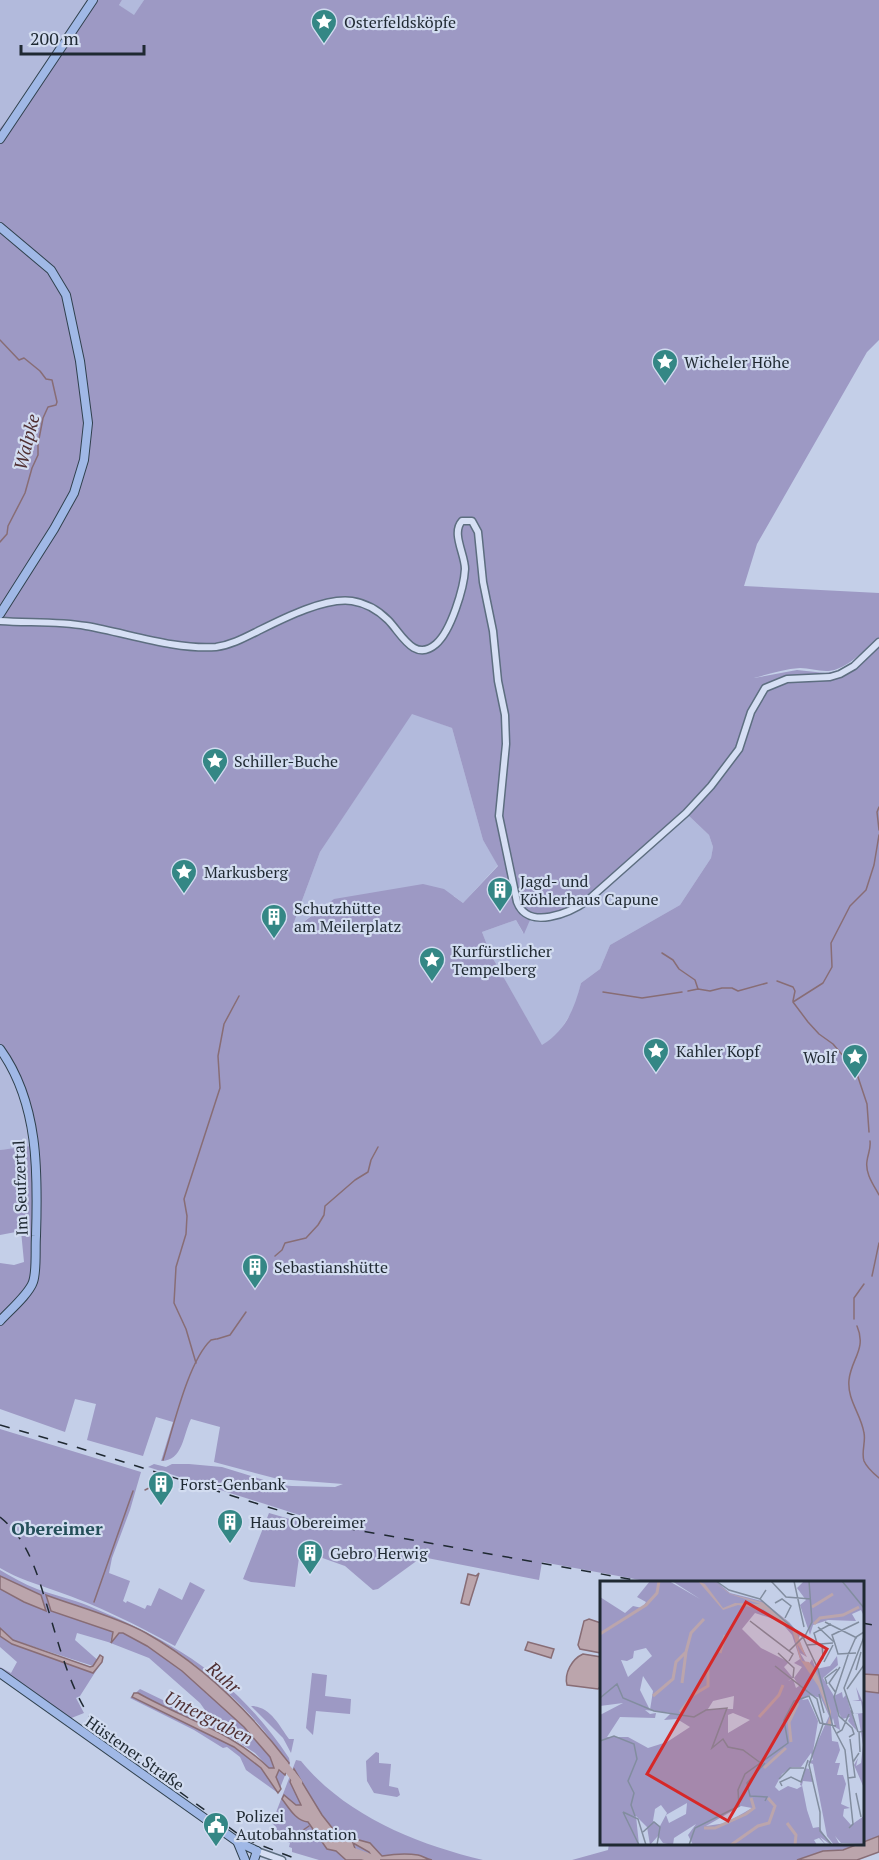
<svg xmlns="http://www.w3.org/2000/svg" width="879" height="1860" viewBox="0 0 879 1860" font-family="'PT Serif',serif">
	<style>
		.farmland { fill: #b2badc }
		.green { fill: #9d99c4; fill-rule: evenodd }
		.water { fill: #bba5ac; stroke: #886d75; stroke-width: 1.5 }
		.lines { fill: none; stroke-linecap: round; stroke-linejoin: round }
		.stream { stroke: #886d75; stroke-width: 1.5 }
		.river { stroke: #bba5ac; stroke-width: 8 }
		.minor-casing { stroke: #5d6e80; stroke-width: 9 }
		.major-casing { stroke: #30414e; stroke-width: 10 }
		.minor { stroke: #d6dff4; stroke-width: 6 }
		.major { stroke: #a0b8e6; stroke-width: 8 }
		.rail { stroke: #1f2932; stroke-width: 1.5; stroke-dasharray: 10 10; stroke-linecap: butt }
		.labels { text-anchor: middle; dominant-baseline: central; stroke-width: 4.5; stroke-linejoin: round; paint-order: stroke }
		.poi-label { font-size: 16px; fill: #1f2932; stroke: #d2dcf0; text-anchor: start }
		.street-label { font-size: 16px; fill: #1f2932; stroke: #d2dcf0 }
		.water-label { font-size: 18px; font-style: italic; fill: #503033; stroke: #d2dcf0 }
		.neighbourhood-label { font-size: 18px; font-weight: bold; fill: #244f59; stroke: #d2dcf0 }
		.inset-river { fill: none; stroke: #bba5ac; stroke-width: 3 }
		.inset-road { fill: none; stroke: #828d9f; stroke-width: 1.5 }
		.view { fill: #d62828; fill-opacity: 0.15; stroke: #d62828; stroke-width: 3 }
		.inset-edge { fill: none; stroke: #1f2932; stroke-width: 3 }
	</style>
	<rect width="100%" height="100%" fill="#c4cfe8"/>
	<!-- farmland -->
	<g class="farmland">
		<path d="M0,0H92L19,108L0,128Z"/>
		<path d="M122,0H144L134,16L119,5Z"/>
		<path d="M412,713L452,728L483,840L498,865L463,903L454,896L327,903L297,927L293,925L320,852Z"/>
		<path d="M688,815L709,835L713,847L711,858L680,905L610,945L600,969L581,983L575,1007L559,1032L542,1046L491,955L482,932L516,920L523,933L529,920Z"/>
		<path d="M0,1054L19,1092L31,1147L0,1150Z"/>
	</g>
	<!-- green -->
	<g class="green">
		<path d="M92,0H122L119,5L134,15L144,0H879V340L867,352L757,544L744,586L879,593V639C865,649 853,663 837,669C825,674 812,668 800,668C784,669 769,674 754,678L797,670L825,673L839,671L849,666L879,642V1836L863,1842L862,1582H651L542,1562L539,1580L422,1557L378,1589L373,1590L345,1566L300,1550L295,1587L251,1582L243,1579L269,1513L328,1530L331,1525L148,1467L154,1464L166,1467L172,1464H189L222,1467L280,1485L292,1486L335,1487L343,1484L278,1479L214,1462L220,1427L191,1419C183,1435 183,1461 161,1461L173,1422L156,1417L143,1456L87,1440L96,1404L75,1399L65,1432L0,1409V1263L14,1265L24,1262L21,1231L0,1235V1150L31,1146L19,1092L0,1054V128L19,108ZM412,714L452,728L483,840L498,866L463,903L444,889L423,884L334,899L297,927L293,925L320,852ZM688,815L709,835L713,847L711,858L680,905L610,945L600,969L581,983C574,1010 566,1030 542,1045L491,955L482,932L516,920L524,934L530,920L552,917L588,903Z"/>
		<path d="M0,1429L141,1472L130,1510L112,1558L109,1573L130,1581L123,1601L126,1603L127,1601L145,1609L147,1605L151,1606L159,1588L182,1600L190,1582L205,1590L175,1646C137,1625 97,1605 56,1591C37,1584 18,1579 0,1568Z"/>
		<path d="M0,1570C12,1577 24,1584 37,1589C54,1595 72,1599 89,1606C175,1642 236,1678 289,1758L290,1763L278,1793L246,1770L240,1757L227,1747L223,1748L194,1730L130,1698L140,1689L206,1721L210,1717L200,1703L149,1658L108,1642L77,1633L75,1640L101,1663L80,1696L76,1698L84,1713L69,1719L0,1669V1667L11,1673L17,1662L0,1647V1636L12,1644L93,1673V1666L13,1640L0,1628V1589L24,1602L46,1610L0,1576ZM109,1618C121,1623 133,1627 144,1632C185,1652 245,1703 271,1740C278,1749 281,1764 285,1775L273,1767L270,1757L244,1727L182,1671L147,1646L123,1633H119L110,1642L113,1632L100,1626ZM138,1693L168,1710L232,1738L255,1753L270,1769L278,1792L261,1768L234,1747L132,1697Z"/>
		<path d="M312,1673L327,1675L325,1696L351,1699L350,1714L316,1711L313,1735L306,1728Z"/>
		<path d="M251,1706C270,1706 279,1725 289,1739H294L291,1753L283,1738Z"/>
		<path d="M376,1752L379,1753V1763L391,1764L389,1786L398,1788L400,1795L397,1797L374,1793L367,1781L366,1761Z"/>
		<path d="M296,1760L301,1761C345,1815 416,1844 483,1860H319L292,1852V1848L289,1847L290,1843L276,1837L277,1828L272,1823Z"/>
		<path d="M609,1844H859L843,1850L823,1851L797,1860H572L608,1850Z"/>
	</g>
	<!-- water -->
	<g class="water">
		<path d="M479,1573L469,1605L461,1603L468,1574L476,1576Z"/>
		<path d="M0,1576L41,1595L46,1611L24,1602L0,1589Z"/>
		<path d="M46,1595C78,1607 117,1617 146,1633C203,1665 250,1712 289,1763L285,1775L279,1770L276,1777L281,1789L278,1793L261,1768L234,1747L132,1697L134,1693H138C182,1718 233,1732 269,1768H274L270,1757L244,1727L182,1671L147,1646L123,1633H119L111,1643L113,1632L51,1611Z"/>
		<path d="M589,1619L601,1623V1653L580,1649L578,1645L584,1621Z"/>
		<path d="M0,1628L13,1640L90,1667L93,1666L100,1655L103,1657L102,1662L93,1673L12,1644L0,1636Z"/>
		<path d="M528,1642L554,1649L551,1658L525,1650Z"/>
		<path d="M583,1654L601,1657V1686L598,1689L567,1685C564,1673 572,1659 583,1654Z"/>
		<path d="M863,1674L879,1675V1693L863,1691Z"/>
		<path d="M294,1769L322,1815L337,1834L370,1843L382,1856C394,1854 406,1853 418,1855C423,1856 426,1859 432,1860H374L369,1852L353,1843L357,1854L367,1860H346L336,1851L327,1849L308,1822C296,1821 289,1808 282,1799L284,1795L296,1805H301L290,1782Z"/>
		<path d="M879,1836V1852L857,1860H797L823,1851L843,1850Z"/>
	</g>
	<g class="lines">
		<!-- stream -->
		<g class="stream">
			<path d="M0,340L19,360L24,358L40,371L46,379L52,380L57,402L56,405L48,407L43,418L38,444V455L32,468L25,493L8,526L7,534L0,542"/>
			<path d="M879,807L877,812L879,830"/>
			<path d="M662,953L673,960L679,969L695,980L698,989"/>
			<path d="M777,981L793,987L795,991L793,1001"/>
			<path d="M688,991L698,989L710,991L722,988H732L738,991L767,983"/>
			<path d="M603,992L642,998L682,992"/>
			<path d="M869,1132L867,1104L856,1071L833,1044L819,1034L808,1022L793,1002L823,983L832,967L831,943L850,906L866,890L874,865L879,835"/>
			<path d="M870,1141C871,1149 868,1153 867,1161C865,1173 873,1184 879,1195"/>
			<path d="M275,1256L282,1250L285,1243L306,1238L318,1225L324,1215L325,1206L355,1180L368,1172L371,1160L378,1147"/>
			<path d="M872,1276L879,1243"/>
			<path d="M854,1319V1298L864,1284"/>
			<path d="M857,1326C867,1349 851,1359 849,1380C847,1400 861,1414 864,1433C866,1442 861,1452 864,1461C867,1468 873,1473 879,1478"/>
			<path d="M217,1339L230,1335L246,1312"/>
			<path d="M196,1363L186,1329L174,1303L176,1267L186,1234L187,1216L184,1199L220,1088L218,1056L224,1024L239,996"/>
			<path d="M163,1460C173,1429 188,1361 211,1340L216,1339"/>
			<path d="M145,1490L151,1487L155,1480"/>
			<path d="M94,1602L133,1491"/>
			<path d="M284,1840L296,1835L309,1826"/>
		</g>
		<!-- river -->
		<g class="river">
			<path d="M281,1761L298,1782"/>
			<path d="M347,1847L351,1851L376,1860"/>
		</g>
		<defs>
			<g id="minor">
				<path d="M0,621C28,623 58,621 86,626C127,633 175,650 216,647C231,645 244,638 258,631C282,619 325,597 352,601C365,603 378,610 388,620C401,633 414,663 436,644C451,631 464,588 465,569C465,554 451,533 462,521H472L478,532L483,582L493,631L498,681L505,715L506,744L499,816L517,902C528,931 570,913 588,900L686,813L711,786L739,749L751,712L765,688L787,679L830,677L840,674L854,666L879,642"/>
				<path d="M257,1851L282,1860"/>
			</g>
			<g id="major">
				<path d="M0,139L93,0"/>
				<path d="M0,227L51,270L66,295L80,361L88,423L84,460L74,493L54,529L0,614"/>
				<path d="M0,1049C39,1103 38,1173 36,1236C35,1249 37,1271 33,1282C29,1294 9,1311 0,1321"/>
				<path d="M0,1673L238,1842L257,1851"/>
				<path d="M238,1843L245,1860"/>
				<path d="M254,1860L257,1851"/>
			</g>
		</defs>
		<!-- minor casing -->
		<use href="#minor" class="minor-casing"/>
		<!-- major casing -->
		<use href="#major" class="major-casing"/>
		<!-- minor -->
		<use href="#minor" class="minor"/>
		<!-- major -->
		<use href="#major" class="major"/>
		<!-- rail -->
		<g class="rail">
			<path d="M0,1425L63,1443L300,1517L340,1527L646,1582"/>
			<path d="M0,1517C25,1537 35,1566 44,1596C60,1646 71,1703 109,1741L245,1839L299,1860"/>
			<path d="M862,1623L879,1626"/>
		</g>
	</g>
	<!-- icons -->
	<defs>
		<symbol id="sight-pin" viewBox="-11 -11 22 30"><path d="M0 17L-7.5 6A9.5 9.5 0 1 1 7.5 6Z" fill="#348785" stroke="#d2dcf0"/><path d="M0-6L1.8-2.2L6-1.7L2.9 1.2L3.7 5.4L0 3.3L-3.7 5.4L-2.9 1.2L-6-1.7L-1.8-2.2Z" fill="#fff"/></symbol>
		<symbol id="building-pin" viewBox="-11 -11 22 30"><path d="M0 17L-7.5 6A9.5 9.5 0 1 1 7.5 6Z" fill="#348785" stroke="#d2dcf0"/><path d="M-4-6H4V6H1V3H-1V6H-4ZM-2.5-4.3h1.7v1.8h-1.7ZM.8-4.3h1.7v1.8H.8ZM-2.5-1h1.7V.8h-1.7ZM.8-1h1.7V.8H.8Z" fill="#fff"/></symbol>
		<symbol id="civic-pin" viewBox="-11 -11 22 30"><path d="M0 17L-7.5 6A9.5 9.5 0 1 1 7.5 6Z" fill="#348785" stroke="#d2dcf0"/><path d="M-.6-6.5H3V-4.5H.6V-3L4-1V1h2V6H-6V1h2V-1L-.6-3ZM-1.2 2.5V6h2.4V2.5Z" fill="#fff"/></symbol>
	</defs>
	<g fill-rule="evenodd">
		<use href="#sight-pin" x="309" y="7" width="30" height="40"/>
		<use href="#sight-pin" x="650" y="347" width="30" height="40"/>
		<use href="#sight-pin" x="200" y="746" width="30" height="40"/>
		<use href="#sight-pin" x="169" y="857" width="30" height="40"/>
		<use href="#building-pin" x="485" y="875" width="30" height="40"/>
		<use href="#building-pin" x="259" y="902" width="30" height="40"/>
		<use href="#sight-pin" x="417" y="945" width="30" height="40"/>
		<use href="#sight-pin" x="641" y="1036" width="30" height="40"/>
		<use href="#sight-pin" x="840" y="1042" width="30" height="40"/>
		<use href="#building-pin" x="240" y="1252" width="30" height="40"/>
		<use href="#building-pin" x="146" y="1469" width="30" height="40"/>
		<use href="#building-pin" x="215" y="1507" width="30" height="40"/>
		<use href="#building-pin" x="295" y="1538" width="30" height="40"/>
		<use href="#civic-pin" x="201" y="1810" width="30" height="40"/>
	</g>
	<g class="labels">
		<!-- poi labels -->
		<g class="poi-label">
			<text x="344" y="22">Osterfeldsköpfe</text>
			<text x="684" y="362">Wicheler Höhe</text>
			<text x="234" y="761">Schiller-Buche</text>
			<text x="204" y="872">Markusberg</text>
			<text x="520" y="881">Jagd- und<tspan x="520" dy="18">Köhlerhaus Capune</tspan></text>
			<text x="294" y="908">Schutzhütte<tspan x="294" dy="18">am Meilerplatz</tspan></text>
			<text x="452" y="951">Kurfürstlicher<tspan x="452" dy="18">Tempelberg</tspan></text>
			<text x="676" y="1051">Kahler Kopf</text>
			<text x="836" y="1057" text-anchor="end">Wolf</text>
			<text x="274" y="1267">Sebastianshütte</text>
			<text x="180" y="1484">Forst-Genbank</text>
			<text x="250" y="1522">Haus Obereimer</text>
			<text x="330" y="1553">Gebro Herwig</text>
			<text x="236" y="1816">Polizei<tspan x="236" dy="18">Autobahnstation</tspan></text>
		</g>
		<!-- street labels -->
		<g class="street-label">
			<text transform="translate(20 1188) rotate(-92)">Im Seufzertal</text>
			<text transform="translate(135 1753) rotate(35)">Hüstener Straße</text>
		</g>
		<!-- water labels -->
		<g class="water-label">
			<text transform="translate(26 442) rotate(-76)">Walpke</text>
			<text transform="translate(224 1677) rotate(41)">Ruhr</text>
			<text transform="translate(209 1717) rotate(27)">Untergraben</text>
		</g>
		<!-- neighbourhood labels -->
		<g class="neighbourhood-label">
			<text x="57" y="1528">Obereimer</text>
		</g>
	</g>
	<!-- overview -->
	<g transform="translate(600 1581)">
		<rect width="264" height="264" fill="#c4cfe8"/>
		<path d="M50,0H69L100,18L72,0H116L130,12L162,20L189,41L200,54L198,59L207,76L200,72L208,85L212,78L216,88L230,85L237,75L238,84L223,97L234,115L242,111L243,117L246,114L257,150L248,140L250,136L242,138L237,128L240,149L235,146L233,137L231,145L232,160L238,161L240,169L235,182H240L237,194H243L246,203L241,223L250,227L244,228L243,235L251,244L264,235V263L241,262L235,255L239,262L246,264H234L227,255L213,183L207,181L213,179L211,172L201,186H192L182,193L175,206L179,210L188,205L197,208L202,205L200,204L205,187L209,188L213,201L203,200L202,204L207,229L213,247L219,246L231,264L220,256L226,264L219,257L214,259L217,264H93L88,254L96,243L74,257L73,264L63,262L58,255L50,264L47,246L36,235L39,264H0V134L23,122L0,125V16L25,32L33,25L42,27L46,21L37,16ZM155,32L180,40L192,54L200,78L194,82L202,86L194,97L199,105L196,107L193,98L188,100L193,97L184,86L189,81L161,67L142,48ZM46,67L52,75L28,96L21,79L27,80L33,77L34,70ZM43,95L53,110L50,129L40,109ZM209,114L221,117L229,135L213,171L218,140L208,118L202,119ZM134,115L133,128H108L113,120ZM45,129L71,132L64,139L77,138L90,146L67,161L48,167L28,156H7L20,136L55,137L56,132L50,133ZM133,132L150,139L128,152V134ZM87,222L86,233L69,242L66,234ZM61,224L67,232L60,245L53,240L55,228ZM141,225L152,227L126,242L106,245ZM204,0H264V35L261,29L252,33L256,40L228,39L213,44L210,54L200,24L206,19L197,7ZM256,106L264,124V207L254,184L258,177L256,185L261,182L263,164L258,133H254L263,132L261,120H252L259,119Z" fill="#9d99c4" fill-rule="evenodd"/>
		<path d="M98,0L105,3L123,27L135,22L160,23L130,13L112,0L131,13L165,22L188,41L197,52L206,76L197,63L202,80L209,81L215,88L231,130V145L227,144L230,135L218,105L200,78L192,48L163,28L138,24L123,29Z" fill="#bba5ac"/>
		<path class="inset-river" d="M212,26L233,13M214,43L220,37L243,34L259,26M0,53L46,24L57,12L59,0M120,72L125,54M82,102L86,71M53,115L73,98L76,81L86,71L91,52L104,38M80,131L93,114L108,105V89M159,136L179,114L183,104M191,161L189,141L198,122M164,187L186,167M187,242L196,254L195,264M104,247H115L146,233L154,227L151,217M131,264L158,245L169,242L175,225L168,217"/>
		<path class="inset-road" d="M116,0L129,9L160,18M171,0L186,16L211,18M194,0L204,46M242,0L264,27M166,9L160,18L203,56L189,70M175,22L182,18L191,25L185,37M150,40L193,73L189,80M225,41L257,57M218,46L234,61M203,56L218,88L233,146M204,57L212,41L209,0M217,62L214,52L231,43M235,63L232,54L259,41M235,63L238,73L256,72M207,64L233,62M178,72L194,87L193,97M219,81L223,77L222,63M224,81L233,64M175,85L217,118L223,143M256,89L261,71M227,103L225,97L237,88M247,108L264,84M236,112L229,102L240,86M219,113L224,132M0,117L17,103L23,117L54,130L94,136L106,129L127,127L112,167L123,158L128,166L143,169L162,183M251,129L258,151M253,133L244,107L264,56M223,143L209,184L220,231V250L232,264M233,146L245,169L253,243L249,247M237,152L242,149L249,133M249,156L254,153L252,147L239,135L234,116L248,74L256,56L264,51M250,158L253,181M0,160L14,155L34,163L37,178L28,200L34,212L31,224L35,235M260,171L259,151L264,150M165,182L147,202L150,215L167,216L165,220M248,197L255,196L253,181L259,172M179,198L190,187H204M182,205L180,201L191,196L201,201L208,179M256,212L261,236M23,231L38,238L46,264M23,231L39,264M43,251L54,241L60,246L57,264M89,264L95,247L139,225L138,209L145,193L188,162L184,139L194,120L209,115L220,142L236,145"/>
		<path class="view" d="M146,21L227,68L128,240L47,193Z"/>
		<rect width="264" height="264" class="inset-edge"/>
	</g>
	<!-- scale -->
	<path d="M21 45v9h123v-9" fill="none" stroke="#1f2932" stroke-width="3"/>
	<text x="30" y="45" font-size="18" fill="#1f2932" stroke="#d2dcf0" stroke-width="4.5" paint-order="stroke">200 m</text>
</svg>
